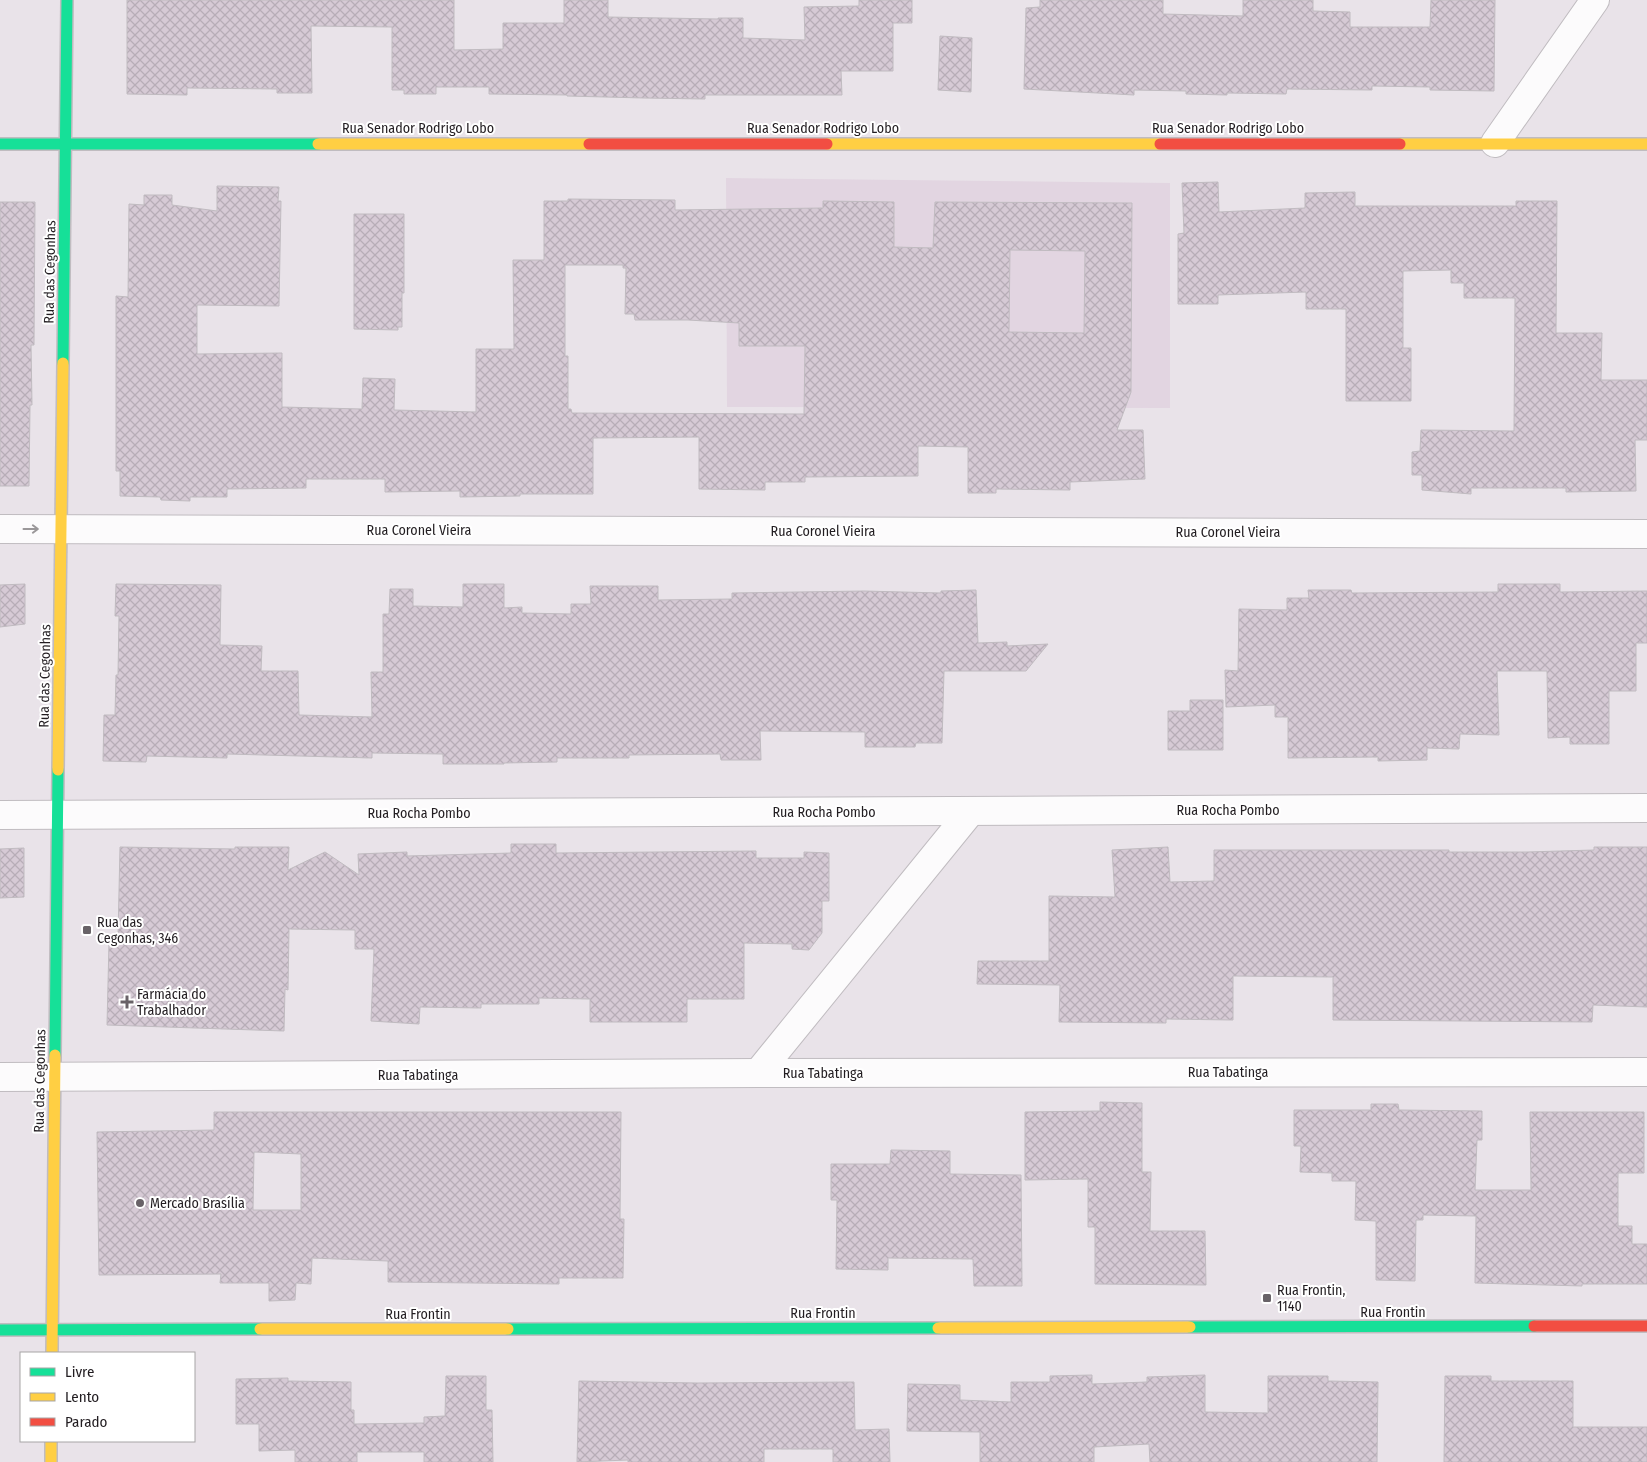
<svg xmlns="http://www.w3.org/2000/svg" width="1647" height="1462" viewBox="0 0 1647 1462" font-family="'Fira Sans Condensed',sans-serif">
	<style>
		.built { fill: #e2d5e1 }
		.building { fill: url(#building-cross-hatch); stroke: #c0bbc0; fill-rule: evenodd }
		.lines { fill: none; stroke-linecap: round; stroke-linejoin: round }
		.street-casing { stroke: #c0bcc0; stroke-width: 30 }
		.fast-casing { stroke: #c0bcc0; stroke-width: 14 }
		.slow-casing { stroke: #c0bcc0; stroke-width: 14 }
		.jam-casing { stroke: #c0bcc0; stroke-width: 14 }
		.street { stroke: #fcfbfc; stroke-width: 28 }
		.fast { stroke: #16e098; stroke-width: 11 }
		.slow { stroke: #ffcf43; stroke-width: 11 }
		.jam { stroke: #f24e42; stroke-width: 11 }
		.oneway { stroke: #9a9799 }
		.poi-dot { fill: #686267; stroke: #fff; stroke-width: 2 }
		.labels { text-anchor: middle; dominant-baseline: central; stroke-width: 4; stroke-linejoin: round; paint-order: stroke }
		.street-label { font-size: 14px; fill: #221d21; stroke: #fff }
		.poi-label { font-size: 14px; fill: #221d21; stroke: #fff; text-anchor: start }
	</style>
	<defs>
		<pattern id="building-cross-hatch" width="8" height="8" patternUnits="userSpaceOnUse" patternTransform="scale(1.25)"><rect width="8" height="8" fill="#d6cad5"/><path d="M0 0l8 8M0 8l8-8" fill="none" stroke="#b7adb7"/></pattern>
	</defs>
	<rect width="100%" height="100%" fill="#e9e3e9"/>
	<!-- built -->
	<path class="built" d="M726,178L1170,183V408L727,407Z"/>
	<!-- building -->
	<g class="building">
		<path d="M127,0H454V50L503,49V23H564V0H608V17L718,19V18H743V38L805,40L804,7L859,6V0H912V23H893V71H841L842,95H705V99L644,98L567,96V95L489,94V87H436V94H404V90H392V27L311,26L312,93H277V89L187,88V95L127,94Z"/>
		<path d="M1040,0H1163V14L1243,16V0H1313V11L1350,12V27H1430L1431,0H1495L1494,91L1430,90V87L1372,86V90L1287,89L1286,94L1227,93V95L1186,94V91L1134,90V95L1024,89L1026,8L1040,7Z"/>
		<path d="M940,36L972,38L971,92L938,90Z"/>
		<path d="M1218,182L1219,212L1305,208V193L1355,192V206H1516V201H1557L1556,333H1602L1601,380H1647V440H1635L1636,491L1566,492V488H1471V494L1422,490V475H1412V452L1420,451L1421,430L1514,431L1515,298H1464V283H1451V270L1403,271V348H1411V401H1346V309H1306V292L1218,295V304H1178V234L1184,233L1182,183Z"/>
		<path d="M217,186L279,187L278,201H281L279,306L197,305V354L282,353V407L362,409L363,378L395,379L394,410L476,412V349H514L513,260H544V201H568V199L675,200V210L823,208V201L894,202V247L933,248L935,202L1132,203L1131,392L1117,430H1143L1145,479L1070,482V490L996,489V493H968V447L918,446V476L805,477V482H765V490L699,489V437L593,438V494H520V496L460,497V491L385,492V479H306V488L227,489V497H190V501L161,500L160,497L120,496V471H116V296L128,297L129,204L144,205V195H172V205L217,211ZM1010,250L1085,251L1084,333L1009,332ZM565,265H623V268H626L625,314H634L635,320H688L739,323V346H805L804,414L572,413L571,409H568V356H565Z"/>
		<path d="M0,202H35L34,345H31L32,405H30L29,486H0Z"/>
		<path d="M354,214H404V293H402V327H398V330L354,329Z"/>
		<path d="M25,584V624L0,627V585Z"/>
		<path d="M116,584L221,585L220,645L262,646L261,671H298L299,715L372,717L371,672H383V614H389L390,589H413V606L463,607V584H504V608L522,607V613L571,614V604H591L590,586H658V600L732,599V593L864,591L941,593V591L976,590L978,643L1007,642V646L1048,644L1026,671H944L942,743H916L915,747H865V732L760,731L761,760H721L720,754L629,755V758H557V762L504,763V764H443V754L372,753V758L227,754V758L147,756L146,762L103,761L104,715H115L116,675H118L119,616H115Z"/>
		<path d="M1498,584H1560V592L1647,591V643H1636V691H1609V744H1570V737L1548,738L1547,671H1497L1499,735L1460,734L1459,749L1427,748V760L1378,761V757L1288,758V717H1275V705L1226,707L1225,670L1238,671L1239,609L1287,610V598H1309L1308,590H1351L1352,593L1498,592Z"/>
		<path d="M1190,700H1223V750H1168V711H1190Z"/>
		<path d="M511,844H556V853L756,851V858H804V852L829,853V901H822V933L809,950L792,949V944L744,943V999H687V1022H590V999L539,998V1004H481V1008L420,1007L419,1024L371,1021L374,949H355V930L289,929L288,990L285,989L284,1031L107,1025L109,942H114V936H118L120,847L235,849V847H289L288,870L325,852L359,875L358,854L407,852V856L511,853Z"/>
		<path d="M1168,847L1170,882L1214,881V850H1449V852H1527L1594,850V847H1647V1007L1593,1005L1592,1022L1333,1020V977L1233,976V1020L1166,1019V1023L1059,1022L1060,985L977,984L978,961H1049V896L1115,897L1112,850Z"/>
		<path d="M24,848V897L0,898V849Z"/>
		<path d="M1100,1102L1142,1103V1172H1151L1150,1231H1205L1206,1285L1095,1284V1227H1088V1179L1025,1180V1112L1100,1111Z"/>
		<path d="M1371,1104H1398L1399,1110L1482,1111V1140H1477L1475,1190H1531L1530,1112H1644V1173H1618V1226H1632V1244H1647V1284H1582V1286L1475,1283L1476,1216L1423,1215V1220H1416L1415,1281L1376,1280V1221L1355,1220L1356,1181H1332V1173L1300,1172L1301,1146H1294V1110H1371Z"/>
		<path d="M214,1112H621L620,1219H624L623,1278H559V1284L388,1282V1261L312,1258L311,1284L296,1283L295,1300L269,1301V1283H220L221,1274L99,1275L97,1132L214,1130ZM254,1152L301,1154V1210H253Z"/>
		<path d="M891,1150L950,1151V1174L1021,1175L1022,1286H974L973,1259L888,1258V1270L836,1269L837,1200H831V1164H890Z"/>
		<path d="M1092,1375V1384L1147,1382V1377L1205,1375V1412L1268,1413V1376H1328V1381L1378,1382L1377,1462H1150L1149,1444L1094,1447V1462H980V1432L907,1431L908,1384L960,1385V1400L1011,1402V1382H1050V1376Z"/>
		<path d="M446,1376H486V1410H492L493,1462H424V1452H357V1462H295V1450L259,1451V1424H236V1379L288,1378V1381L351,1382V1410H354V1424L424,1423V1417L445,1416Z"/>
		<path d="M1445,1376H1491V1381H1573V1427H1647V1462H1444Z"/>
		<path d="M579,1381L697,1383L854,1382L855,1430L889,1429L890,1462H833V1449H764V1462H628V1460L577,1462Z"/>
	</g>
	<g class="lines">
		<defs>
			<g id="street">
				<path d="M1495,143L1595,0"/>
				<path d="M0,529L1647,534"/>
				<path d="M0,815L1647,808"/>
				<path d="M758,1073L971,811"/>
				<path d="M0,1077L758,1073L1647,1072"/>
			</g>
			<g id="fast">
				<path d="M0,144H318"/>
				<path d="M63,363L67,0"/>
				<path d="M55,1055L58,770"/>
				<path d="M1190,1327L1534,1326"/>
				<path d="M508,1329L938,1328"/>
				<path d="M0,1330L260,1329"/>
			</g>
			<g id="slow">
				<path d="M318,144H589"/>
				<path d="M827,144H1160"/>
				<path d="M1400,144H1647"/>
				<path d="M58,770L63,363"/>
				<path d="M938,1328L1190,1327"/>
				<path d="M260,1329H508"/>
				<path d="M52,1353L55,1055"/>
				<path d="M51,1441V1462"/>
			</g>
			<g id="jam">
				<path d="M589,144H827"/>
				<path d="M1160,144H1400"/>
				<path d="M1534,1326H1647"/>
			</g>
		</defs>
		<!-- street casing -->
		<use href="#street" class="street-casing"/>
		<!-- fast casing -->
		<use href="#fast" class="fast-casing"/>
		<!-- slow casing -->
		<use href="#slow" class="slow-casing"/>
		<!-- jam casing -->
		<use href="#jam" class="jam-casing"/>
		<!-- street -->
		<use href="#street" class="street"/>
		<!-- fast -->
		<use href="#fast" class="fast"/>
		<!-- slow -->
		<use href="#slow" class="slow"/>
		<!-- jam -->
		<use href="#jam" class="jam"/>
	</g>
	<!-- one-way arrows -->
	<defs><path id="oneway-shaft" d="M-6 0H5M1.5-3L5.5 0L1.5 3" fill="none" stroke-width="1.6" stroke-linecap="round" stroke-linejoin="round" transform="scale(1.25)"/></defs>
	<use class="oneway" href="#oneway-shaft" transform="translate(31 529)"/>
	<!-- markers -->
	<g class="poi-dot">
		<rect x="82" y="925" width="10" height="10" rx="2.5"/>
		<path d="M124.5 994.5h5v5h5v5h-5v5h-5v-5h-5v-5h5z"/>
		<circle cx="140" cy="1203" r="5"/>
		<rect x="1262" y="1293" width="10" height="10" rx="2.5"/>
	</g>
	<g class="labels">
		<!-- street labels -->
		<g class="street-label">
			<text x="418" y="128">Rua Senador Rodrigo Lobo</text>
			<text x="823" y="128">Rua Senador Rodrigo Lobo</text>
			<text x="1228" y="128">Rua Senador Rodrigo Lobo</text>
			<text transform="translate(50 272) rotate(-89)">Rua das Cegonhas</text>
			<text x="419" y="530">Rua Coronel Vieira</text>
			<text x="823" y="531">Rua Coronel Vieira</text>
			<text x="1228" y="532">Rua Coronel Vieira</text>
			<text transform="translate(45 676) rotate(-89)">Rua das Cegonhas</text>
			<text x="1228" y="810">Rua Rocha Pombo</text>
			<text x="824" y="812">Rua Rocha Pombo</text>
			<text x="419" y="813">Rua Rocha Pombo</text>
			<text x="1228" y="1072">Rua Tabatinga</text>
			<text x="823" y="1073">Rua Tabatinga</text>
			<text x="418" y="1075">Rua Tabatinga</text>
			<text transform="translate(40 1081) rotate(-89)">Rua das Cegonhas</text>
			<text x="1393" y="1312">Rua Frontin</text>
			<text x="823" y="1313">Rua Frontin</text>
			<text x="418" y="1314">Rua Frontin</text>
		</g>
		<!-- poi labels -->
		<g class="poi-label">
			<text x="97" y="922">Rua das<tspan x="97" dy="16">Cegonhas, 346</tspan></text>
			<text x="137" y="994">Farmácia do<tspan x="137" dy="16">Trabalhador</tspan></text>
			<text x="150" y="1203">Mercado Brasília</text>
			<text x="1277" y="1290">Rua Frontin,<tspan x="1277" dy="16">1140</tspan></text>
		</g>
	</g>
	<!-- legend -->
	<rect x="20" y="1352" width="175" height="90" fill="#ffffff" stroke="#a7a5a6"/>
	<rect x="30" y="1368" width="25" height="8" fill="#16e098" stroke="#a7a5a6"/>
	<text x="65" y="1377" font-size="15" fill="#221d21">Livre</text>
	<rect x="30" y="1393" width="25" height="8" fill="#ffcf43" stroke="#a7a5a6"/>
	<text x="65" y="1402" font-size="15" fill="#221d21">Lento</text>
	<rect x="30" y="1418" width="25" height="8" fill="#f24e42" stroke="#a7a5a6"/>
	<text x="65" y="1427" font-size="15" fill="#221d21">Parado</text>
</svg>
